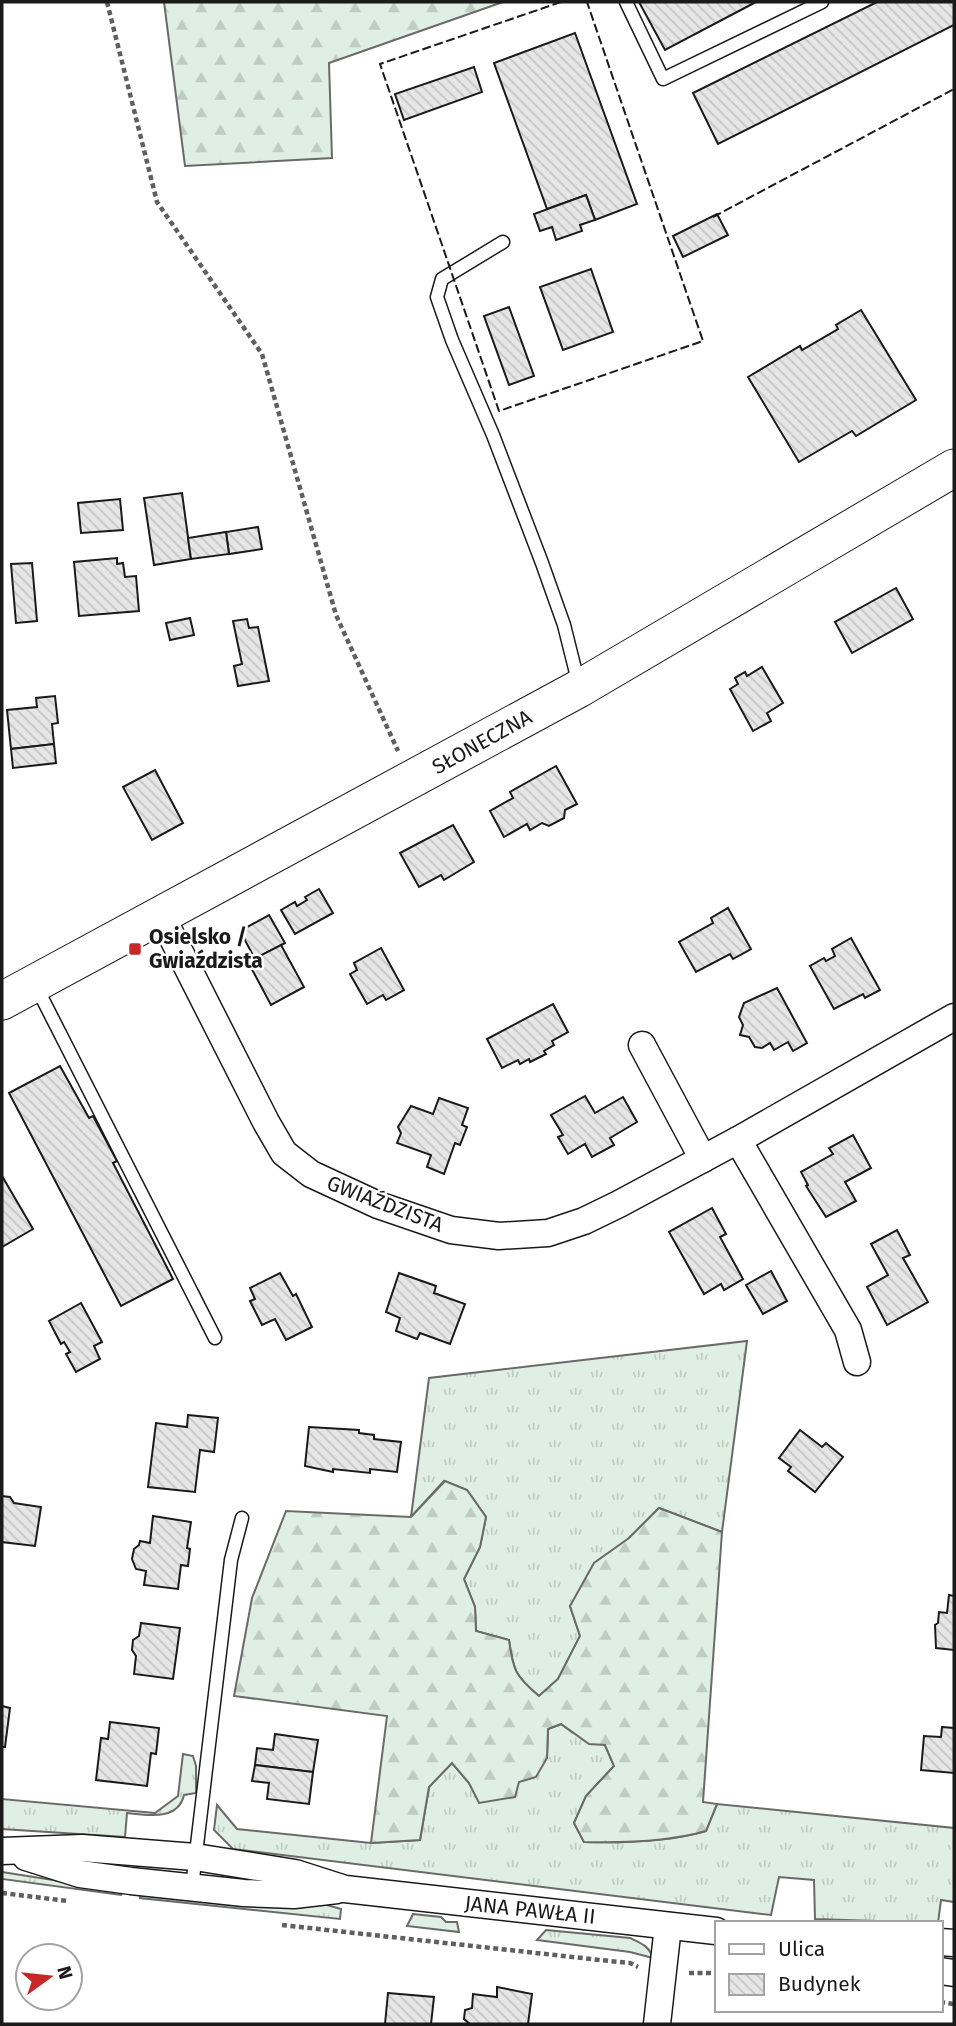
<svg xmlns="http://www.w3.org/2000/svg" width="956" height="2026" viewBox="0 0 956 2026" font-family="'Fira Sans',sans-serif">
	<style>
		.grass { fill: url(#grass-tufts); stroke: #6a6a6a; stroke-width: 2 }
		.forest { fill: url(#forest-firs); stroke: #6a6a6a; stroke-width: 2 }
		.building { fill: url(#building-back-hatch); stroke: #1a1a1a; stroke-width: 2 }
		.lines { fill: none; stroke-linecap: round; stroke-linejoin: round }
		.lane-casing { stroke: #1a1a1a; stroke-width: 15 }
		.street-casing { stroke: #1a1a1a; stroke-width: 29 }
		.secondary-casing { stroke: #1a1a1a; stroke-width: 39 }
		.path { stroke: #5f5f5f; stroke-width: 4.5; stroke-dasharray: 5 3.5; stroke-linecap: butt }
		.lane { stroke: #fff; stroke-width: 12 }
		.street { stroke: #fff; stroke-width: 26 }
		.secondary { stroke: #fff; stroke-width: 37 }
		.fence { stroke: #1a1a1a; stroke-width: 2; stroke-dasharray: 9 3.5; stroke-linecap: butt }
		.poi-dot { fill: #c62828; stroke: #fff; stroke-width: 2.5 }
		.labels { text-anchor: middle; dominant-baseline: central; stroke-width: 5; stroke-linejoin: round; paint-order: stroke }
		.street-label { font-size: 21px; fill: #1a1a1a; stroke: #fff }
		.poi-label { font-size: 21px; font-weight: bold; fill: #1a1a1a; stroke: #fff; text-anchor: start }
	</style>
	<defs>
		<pattern id="grass-tufts" width="24" height="20" patternUnits="userSpaceOnUse" patternTransform="scale(1.75)"><rect width="24" height="20" fill="#e0efe3"/><path d="M3 7l-1-3M5 7V3M7 7l1-3M15 17l-1-3M17 17v-4M19 17l1-3" fill="none" stroke="#c0ccc2"/></pattern>
		<pattern id="forest-firs" width="22" height="20" patternUnits="userSpaceOnUse" patternTransform="scale(1.75)"><rect width="22" height="20" fill="#e0efe3"/><path d="M5 1l3.5 6h-7zM16 11l3.5 6h-7z" fill="#c0ccc2"/></pattern>
		<pattern id="building-back-hatch" width="6" height="6" patternUnits="userSpaceOnUse" patternTransform="scale(1.75)"><rect width="6" height="6" fill="#e6e6e6"/><path d="M-1 5l2 2M0 0l6 6M5-1l2 2" fill="none" stroke="#c5c5c5"/></pattern>
	</defs>
	<rect width="100%" height="100%" fill="#fff"/>
	<!-- grass -->
	<g class="grass">
		<path d="M747,1341L722,1532L659,1508L629,1538L570,1606L580,1636L558,1679L539,1696C515,1676 513,1670 509,1640L476,1631L475,1607L464,1579L480,1547L486,1517L467,1490L444,1481L411,1517L429,1378Z"/>
		<path d="M561,1724L572,1732L605,1745L614,1766L586,1796L574,1823L584,1842C621,1843 671,1841 706,1831L717,1804L954,1828V1902L941,1900L938,1923L815,1919L814,1880L779,1877L771,1915L233,1849L214,1830L217,1805L237,1829L371,1843L420,1840L429,1787L452,1763L469,1783L479,1802L519,1782L547,1758L548,1729Z"/>
		<path d="M183,1754L193,1756L196,1766V1793L184,1795C178,1821 148,1815 127,1813L125,1837L2,1829V1799L155,1813L178,1796Z"/>
		<path d="M2,1872L123,1891L121,1895L2,1879Z"/>
		<path d="M141,1892L241,1904L327,1905L341,1909L340,1919L140,1898Z"/>
		<path d="M413,1914L441,1917L446,1922H457L459,1932L407,1926Z"/>
		<path d="M546,1930L630,1938C641,1943 649,1946 653,1958L630,1952L537,1940Z"/>
	</g>
	<!-- forest -->
	<g class="forest">
		<path d="M164,2H503L329,63L332,158L185,166Z"/>
		<path d="M445,1481L467,1490L486,1517L480,1547L464,1579L475,1607L476,1631L509,1640C513,1670 515,1676 539,1696L558,1679L580,1636L570,1606L594,1563L629,1538L659,1508L722,1532L703,1802L717,1804L706,1831C671,1841 621,1843 584,1842L574,1823L586,1796L614,1766L605,1745L589,1744L561,1724L548,1729L547,1758L536,1777L519,1782L515,1797L479,1803L469,1783L452,1763L429,1787L420,1840L371,1843L387,1716L234,1696L252,1598L286,1511L411,1517Z"/>
	</g>
	<!-- building -->
	<g class="building">
		<path d="M639,2H756L665,50Z"/>
		<path d="M877,2H954V25L718,144L693,93Z"/>
		<path d="M575,33L637,204L595,220L586,195L547,209L494,63Z"/>
		<path d="M474,67L482,92L404,120L395,94Z"/>
		<path d="M586,195L595,220L580,225L582,231L556,240L552,227L540,231L534,214Z"/>
		<path d="M717,214L728,235L683,257L673,236Z"/>
		<path d="M591,269L613,332L563,350L540,287Z"/>
		<path d="M509,307L534,376L509,385L484,316Z"/>
		<path d="M861,310L916,400L856,436L852,431L799,462L748,377L800,346L802,350L838,329L836,325Z"/>
		<path d="M182,493L191,559L154,565L144,498Z"/>
		<path d="M120,499L123,530L81,533L78,503Z"/>
		<path d="M258,527L262,549L229,554L226,532Z"/>
		<path d="M226,532L229,554L191,559L188,538Z"/>
		<path d="M117,558V564L123,563L125,577L136,576L139,611L79,616L74,562Z"/>
		<path d="M32,563L37,621L16,623L11,564Z"/>
		<path d="M896,588L913,619L852,653L835,622Z"/>
		<path d="M190,618L194,635L170,640L166,623Z"/>
		<path d="M247,619L249,628L258,627L269,681L238,686L234,666L242,664L233,621Z"/>
		<path d="M762,667L783,703L767,713L771,721L753,731L730,689L738,684L735,678L745,672L747,676Z"/>
		<path d="M55,696L58,723L52,724L54,744L11,749L7,710L37,707L36,698Z"/>
		<path d="M54,744L56,763L13,768L11,749Z"/>
		<path d="M556,766L577,804L565,810L564,818L549,826L542,823L530,830L527,824L504,837L490,811L513,798L510,792Z"/>
		<path d="M155,770L183,823L152,840L123,787Z"/>
		<path d="M453,825L474,862L444,880L441,875L419,887L400,853Z"/>
		<path d="M319,889L333,913L295,934L281,910L295,902L297,906L307,900L305,897Z"/>
		<path d="M728,908L751,949L733,959L730,954L696,972L679,942L713,923L711,918Z"/>
		<path d="M269,915L285,943L255,959L240,931Z"/>
		<path d="M851,938L880,990L865,998L863,994L834,1009L810,966L824,958L826,961L835,956L832,949Z"/>
		<path d="M281,945L304,987L271,1005L248,962Z"/>
		<path d="M381,948L404,990L386,1000L383,995L367,1004L350,974L357,970L354,963Z"/>
		<path d="M777,988L807,1043L793,1051L788,1042L774,1050L770,1043L762,1048L755,1047L749,1037L740,1035L743,1025L739,1017L744,1003Z"/>
		<path d="M553,1004L568,1032L552,1041L554,1045L544,1051L546,1054L530,1062L529,1059L520,1064L518,1060L502,1068L487,1039Z"/>
		<path d="M60,1066L89,1118L93,1116L117,1161L113,1163L173,1279L121,1306L9,1093Z"/>
		<path d="M585,1096L595,1113L623,1097L637,1122L610,1138L614,1145L592,1157L585,1144L568,1154L558,1137L563,1135L551,1115Z"/>
		<path d="M439,1098L468,1108L462,1125L467,1127L460,1145L455,1143L444,1174L427,1167L431,1155L397,1143L401,1133L398,1127L411,1106L433,1114Z"/>
		<path d="M853,1135L871,1168L845,1182L856,1201L826,1217L806,1186L808,1185L801,1172L833,1154L829,1148Z"/>
		<path d="M2,1176L33,1229L2,1247Z"/>
		<path d="M712,1208L726,1234L720,1237L743,1279L724,1290L721,1284L704,1294L669,1232Z"/>
		<path d="M897,1230L910,1255L903,1258L928,1302L887,1325L867,1287L888,1275L871,1244Z"/>
		<path d="M771,1271L787,1301L763,1314L746,1285Z"/>
		<path d="M280,1273L293,1296L296,1294L312,1327L286,1340L275,1319L262,1325L250,1301L255,1299L250,1288Z"/>
		<path d="M399,1273L436,1286L434,1293L465,1304L450,1344L420,1333L417,1339L396,1331L400,1318L386,1312Z"/>
		<path d="M81,1303L102,1342L94,1346L100,1359L76,1372L66,1354L70,1352L64,1342L61,1344L49,1321Z"/>
		<path d="M188,1415L218,1418L214,1452L200,1450L195,1492L148,1487L156,1423L187,1427Z"/>
		<path d="M309,1427L359,1430V1433L374,1435V1439L401,1442L397,1472L370,1469V1473L333,1469V1472L305,1466Z"/>
		<path d="M800,1430L822,1447L826,1443L843,1457L815,1492L788,1471L791,1467L779,1458Z"/>
		<path d="M2,1496L10,1497L14,1503L41,1507L35,1546L2,1542Z"/>
		<path d="M153,1516L191,1522L187,1548L190,1549L188,1566L181,1565L178,1589L144,1585L146,1571L136,1569L132,1559L134,1549L139,1545L140,1541L150,1543Z"/>
		<path d="M949,1595L954,1596V1650L936,1648L935,1625L938,1623L939,1612L947,1613Z"/>
		<path d="M141,1623L180,1628L173,1679L134,1674L136,1656L132,1650L133,1640L139,1636Z"/>
		<path d="M2,1706L10,1708L5,1747H2Z"/>
		<path d="M110,1722L159,1728L156,1754L151,1753L147,1786L96,1780L101,1738L108,1739Z"/>
		<path d="M942,1727L954,1728V1773L921,1770L924,1736L941,1737Z"/>
		<path d="M275,1734L318,1740L313,1772L255,1765L257,1748L273,1750Z"/>
		<path d="M255,1765L313,1772L309,1804L267,1799L269,1783L252,1781Z"/>
		<path d="M497,1987L532,1994L528,2024H470L464,2019L465,2010L472,2008L473,1994L497,1997Z"/>
		<path d="M388,1993L434,1997L431,2024H385Z"/>
	</g>
	<g class="lines">
		<defs>
			<g id="lane">
				<path d="M626,2L663,79L822,2"/>
				<path d="M503,242L442,279L437,297L452,340L493,435L542,563L564,625L579,685"/>
				<path d="M34,988L41,996L215,1338"/>
				<path d="M192,1887L231,1560L242,1518"/>
			</g>
			<g id="street">
				<path d="M161,915L266,1122L284,1153L311,1174L378,1205L451,1230L499,1236L548,1233L584,1221L619,1204L738,1140L954,1017"/>
				<path d="M642,1045L703,1159"/>
				<path d="M738,1140L848,1330L857,1362"/>
				<path d="M2,1851L82,1848L195,1857L295,1873L345,1889L716,1931"/>
				<path d="M26,1857L80,1874L131,1881L244,1893L294,1895L337,1890"/>
				<path d="M940,1942L954,1943"/>
				<path d="M940,1971L954,1973"/>
				<path d="M657,2024L668,1926"/>
			</g>
			<path id="secondary" d="M2,1001L580,688L954,468"/>
		</defs>
		<!-- lane casing -->
		<use href="#lane" class="lane-casing"/>
		<!-- street casing -->
		<use href="#street" class="street-casing"/>
		<!-- secondary casing -->
		<use href="#secondary" class="secondary-casing"/>
		<!-- path -->
		<g class="path">
			<path d="M107,2L157,202L262,354L336,615L398,751"/>
			<path d="M2,1893L68,1901"/>
			<path d="M282,1925L600,1960L630,1963L638,1967"/>
			<path d="M689,1973H716"/>
			<path d="M940,2002L954,2004"/>
		</g>
		<!-- lane -->
		<use href="#lane" class="lane"/>
		<!-- street -->
		<use href="#street" class="street"/>
		<!-- secondary -->
		<use href="#secondary" class="secondary"/>
		<!-- fence -->
		<g class="fence">
			<path d="M561,2L380,64L499,411L703,341L587,2"/>
			<path d="M713,217L954,89"/>
		</g>
	</g>
	<!-- markers -->
	<rect class="poi-dot" x="128" y="942" width="14" height="14" rx="3.5"/>
	<g class="labels">
		<!-- street labels -->
		<g class="street-label">
			<text transform="translate(482 742) rotate(-29)">SŁONECZNA</text>
			<text transform="translate(385 1204) rotate(21)">GWIAŹDZISTA</text>
			<text transform="translate(530 1910) rotate(6)">JANA PAWŁA II</text>
		</g>
		<!-- poi labels -->
		<g class="poi-label">
			<text x="149" y="937">Osielsko /<tspan x="149" dy="24">Gwiaździsta</tspan></text>
		</g>
	</g>
	<!-- border -->
	<rect width="956" height="2026" fill="none" stroke="#1a1a1a" stroke-width="7"/>
	<!-- legend -->
	<rect x="715" y="1921" width="228" height="91" fill="#ffffff" stroke="#a3a3a3" stroke-width="2"/>
	<rect x="729" y="1944" width="35" height="10" fill="#ffffff" stroke="#a3a3a3" stroke-width="2"/>
	<text x="778" y="1956" font-size="21" fill="#1a1a1a">Ulica</text>
	<rect x="729" y="1974" width="35" height="21" fill="url(#building-back-hatch)" stroke="#a3a3a3" stroke-width="2"/>
	<text x="778" y="1991" font-size="21" fill="#1a1a1a">Budynek</text>
	<!-- north arrow -->
	<g transform="translate(49 1977) rotate(75)"><circle r="33" fill="#ffffff" stroke="#a3a3a3" stroke-width="2"/>
	<path d="M0-5L12 26L0 18L-12 26Z" fill="#c62828"/>
	<text y="-10" font-size="19" font-weight="bold" text-anchor="middle" fill="#1a1a1a">N</text>
	</g>
</svg>
